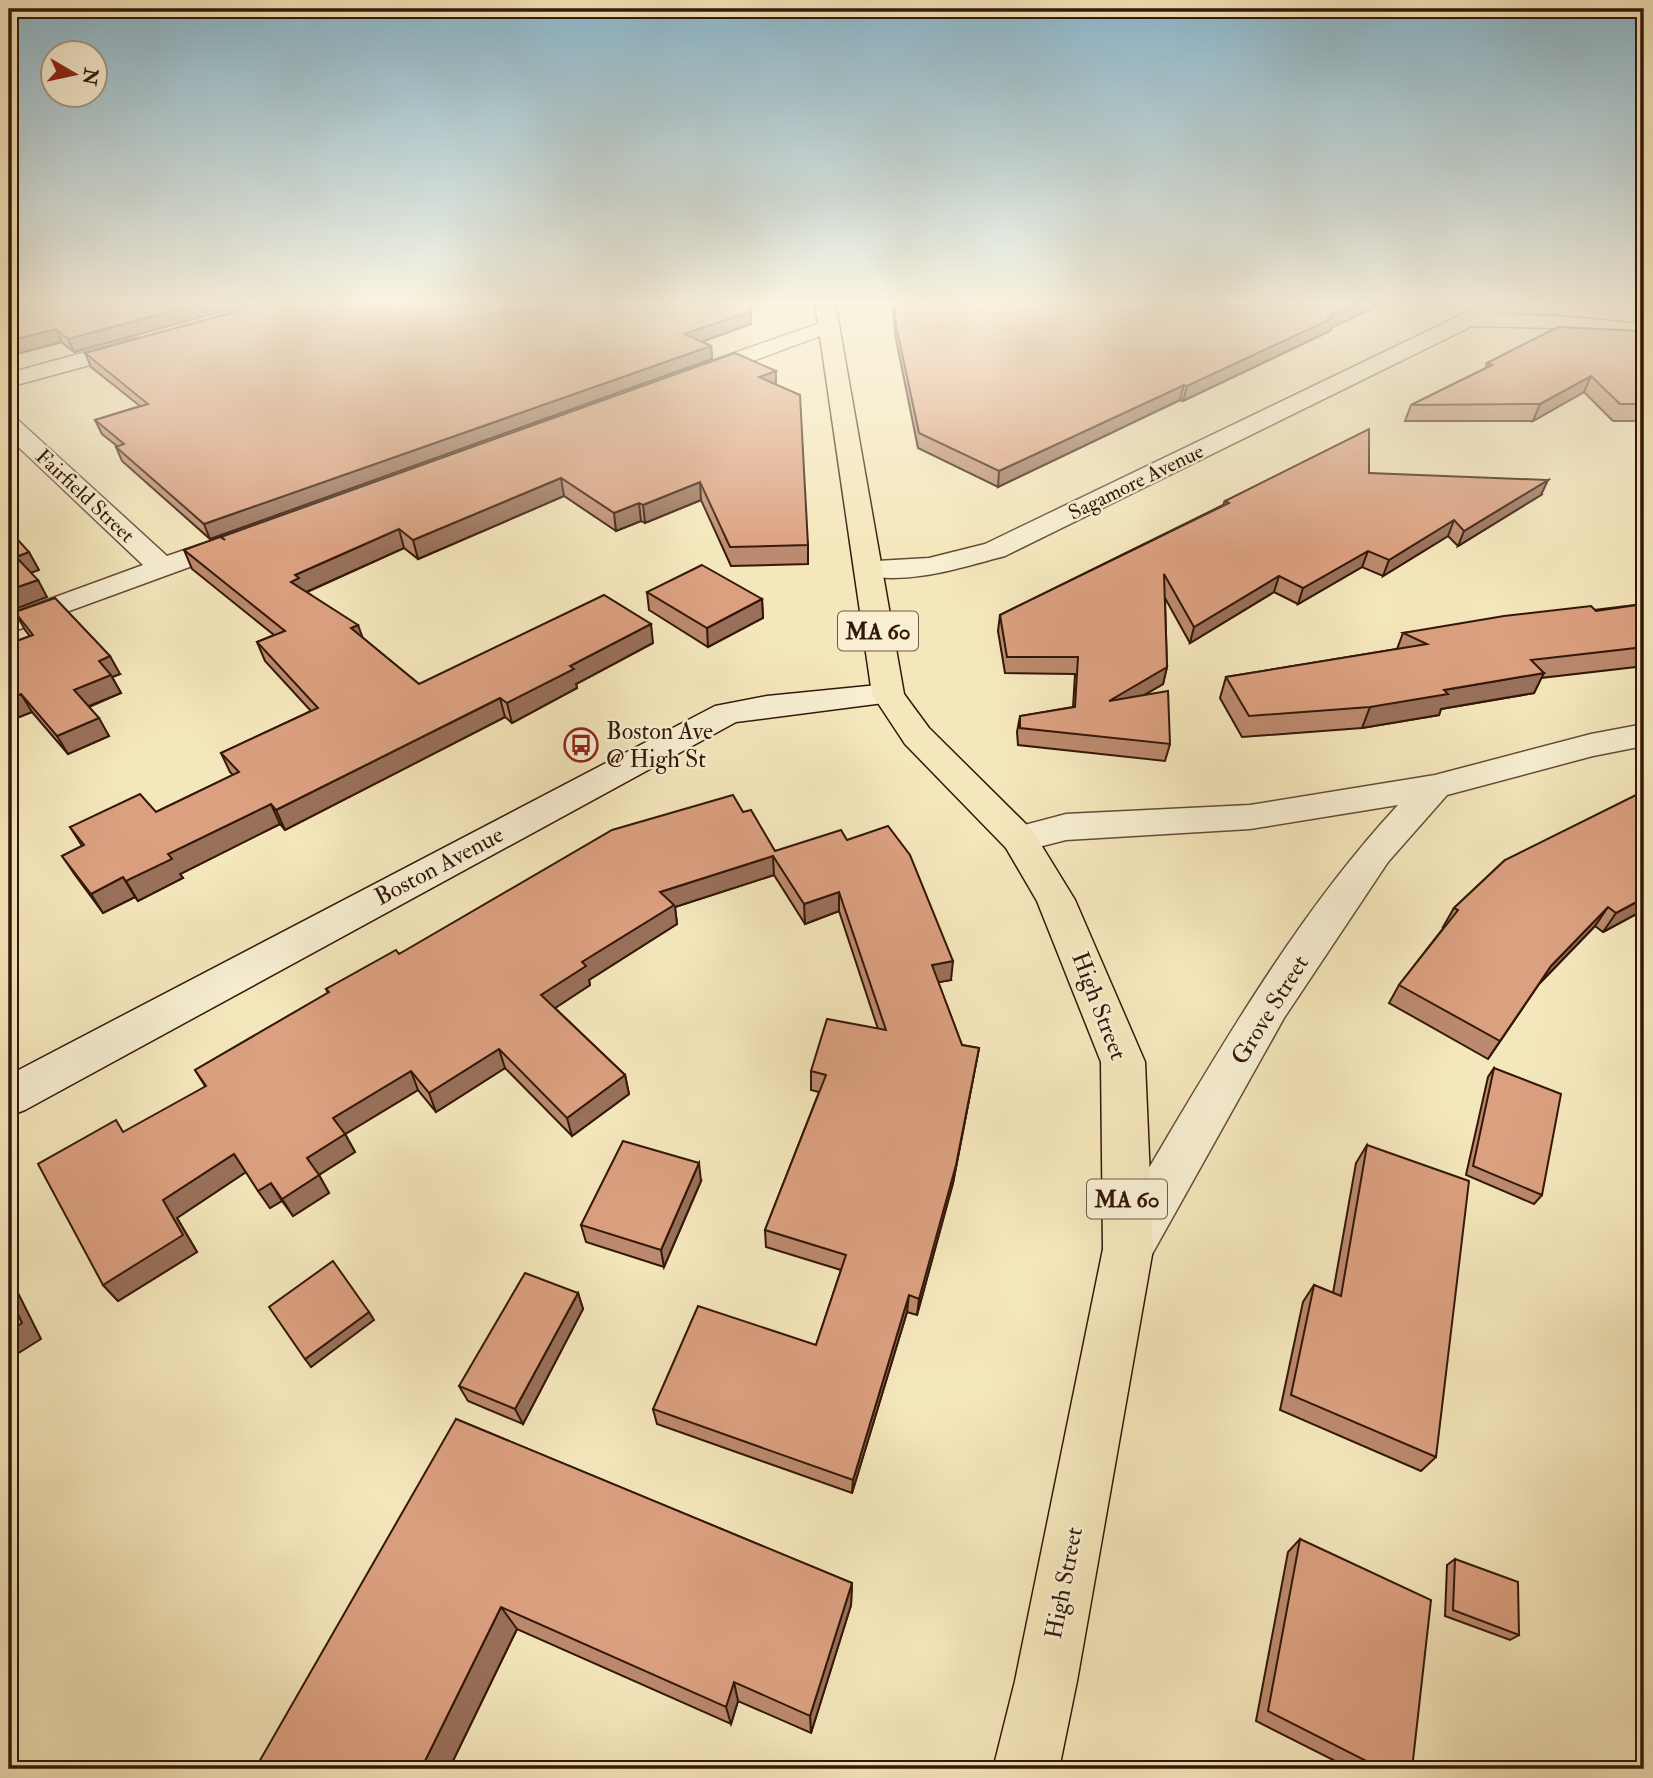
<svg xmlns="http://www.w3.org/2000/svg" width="1653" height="1778" viewBox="0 0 1653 1778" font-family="'IM FELL Double Pica',serif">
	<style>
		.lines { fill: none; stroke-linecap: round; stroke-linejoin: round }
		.minor-casing { stroke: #644b36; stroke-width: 3 }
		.tertiary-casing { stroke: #644b36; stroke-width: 3 }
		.secondary-casing { stroke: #341709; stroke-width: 3 }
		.primary-casing { stroke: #341709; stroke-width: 3 }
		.minor { fill: #f8efd3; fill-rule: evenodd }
		.tertiary { fill: #f8efd3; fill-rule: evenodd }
		.secondary { fill: #f8efd3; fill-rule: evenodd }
		.primary { fill: #f5e7bc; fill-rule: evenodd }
		.wall { fill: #bc8a6e; stroke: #341709; stroke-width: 2 }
		.shaded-wall { fill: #99705a; stroke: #341709; stroke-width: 2 }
		.building { fill: #dba080; stroke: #341709; stroke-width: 2 }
		.labels { text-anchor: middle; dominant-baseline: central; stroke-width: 5; stroke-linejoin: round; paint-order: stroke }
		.far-street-label { font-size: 21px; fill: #341709; stroke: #f8efd3 }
		.shield { fill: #f8efd3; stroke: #6f5846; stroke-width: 2 }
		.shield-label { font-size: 23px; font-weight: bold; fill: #341709 }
		.poi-label { font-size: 24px; fill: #341709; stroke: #f8efd3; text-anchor: start }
		.street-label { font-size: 24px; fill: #341709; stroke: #f8efd3 }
	</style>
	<rect width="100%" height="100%" fill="#f5e7bc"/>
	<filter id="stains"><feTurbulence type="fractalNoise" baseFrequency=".00286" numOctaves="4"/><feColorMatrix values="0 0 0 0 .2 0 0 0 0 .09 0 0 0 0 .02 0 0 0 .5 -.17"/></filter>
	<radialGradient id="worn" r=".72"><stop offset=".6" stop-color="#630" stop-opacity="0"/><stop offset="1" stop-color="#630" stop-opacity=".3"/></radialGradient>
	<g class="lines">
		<defs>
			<g id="minor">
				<path d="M1488,302H1515L1496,314L1557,316L1644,324V336L1557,328L1472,326L1005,556C959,568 907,586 859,574L855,568L859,562L929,558L985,544Z"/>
				<path d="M829,320L836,322L840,326L836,330L704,379H688L685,374L688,369Z"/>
				<path d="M137,338L145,340L148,345L145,350L9,387V373Z"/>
				<path d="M9,418L18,420L167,556L237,532L247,534L251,540L247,546L9,633V614L143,565L9,438Z"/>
			</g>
			<path id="tertiary" d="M1644,724V746L1593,756L1447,795L1388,862L1284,1018L1146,1265L1128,1272L1110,1265L1103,1249L1110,1233C1198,1088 1283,929 1398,805L1250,829L1066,840L1019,852L1006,848L1001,839L1006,830L1066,814L1250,805L1435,775L1591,734Z"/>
			<path id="secondary" d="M888,684L899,687L904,694L899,701L736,722L25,1110L9,1116V1075L715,706L767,696Z"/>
			<path id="primary" d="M815,302H835L904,694L929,728L1032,830L1075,900L1145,1062L1153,1249L1077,1681L1059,1769H993L1015,1681L1103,1249L1101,1062L1037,901L1006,848L905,744L872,694Z"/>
		</defs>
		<!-- minor casing -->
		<use href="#minor" class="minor-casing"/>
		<!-- tertiary casing -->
		<use href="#tertiary" class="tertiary-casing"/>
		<!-- secondary casing -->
		<use href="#secondary" class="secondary-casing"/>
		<!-- primary casing -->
		<use href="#primary" class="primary-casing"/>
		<!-- minor -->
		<use href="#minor" class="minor"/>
		<!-- tertiary -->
		<use href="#tertiary" class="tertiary"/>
		<!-- secondary -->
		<use href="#secondary" class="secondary"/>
		<!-- primary -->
		<use href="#primary" class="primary"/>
	</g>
	<!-- wall -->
	<g class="wall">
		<path d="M9,302H256L74,352Z"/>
		<path d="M271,302H751V324L702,342L711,346L712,359L210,539L122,461L116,447L117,446L102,434L95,420L140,406L91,367L85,353Z"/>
		<path d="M892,302H1388L1332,327L1330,331L1183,401L1180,400L998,487L918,448L896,339Z"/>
		<path d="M1644,331V421H1613L1584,392L1533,421H1405L1411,405L1486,368L1487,363Z"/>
		<path d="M776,371V385L808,545V564L731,566L701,500L645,523L641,521L616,531L564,496L418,559L404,548L307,592L419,684L653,643L576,684L577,688L512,723L505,717L285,830L280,824L180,874L183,878L138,901L135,897L103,913L75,875L62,856L82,846L70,827L156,812L233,775L230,772L221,753L311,711L265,661L257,642L274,635L192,569L184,550Z"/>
		<path d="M1369,473L1541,495L1458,546L1448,536L1383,576L1362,567L1298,604L1274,592L1190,643L1165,598L1167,667L1163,684L1144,695L1170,744L1165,761L1018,745L1017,732L1020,716L1073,707L1075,674L1005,673L998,631L1000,615L1223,505L1225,501Z"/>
		<path d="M647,592L762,599L763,618L708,647L649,610Z"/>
		<path d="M1644,604V666L1541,678L1534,693L1441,709L1439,715L1362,728L1242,737L1220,698L1226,677L1397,649L1403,633Z"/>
		<path d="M15,612L120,674L112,677L121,693L89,707L109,736L68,754L32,712L9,721V651L17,648L14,642L30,636L25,630Z"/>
		<path d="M743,812L775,851L847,840L951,980L938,982L962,1045L979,1048L953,1183L917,1315L907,1312L852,1493L657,1424L653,1409L816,1345L841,1270L766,1247L765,1230L819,1092L811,1090V1071L878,1029L839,911L805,924L774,875L675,907L677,924L589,980L590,985L555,1008L625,1075L629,1094L572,1136L505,1068L436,1112L418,1090L345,1134L355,1152L319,1175L329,1193L293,1216L282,1201L270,1208L246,1172L177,1218L197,1252L118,1301L103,1285L205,1086L195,1070L328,993L326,989L399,954Z"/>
		<path d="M1505,860L1644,910L1603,932L1595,926L1539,984L1488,1059L1389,1003L1399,985L1444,927H1443L1454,908Z"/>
		<path d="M1494,1068L1542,1195L1534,1204L1466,1175L1488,1077Z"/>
		<path d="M1367,1145L1436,1457L1421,1471L1280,1410L1303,1302L1314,1285L1333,1293L1356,1163Z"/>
		<path d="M701,1181L664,1267L586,1242L581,1225Z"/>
		<path d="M578,1293L583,1309L523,1424L468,1401L459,1386Z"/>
		<path d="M1644,1372V1394L1642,1374Z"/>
		<path d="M456,1419L852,1583L851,1605L811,1733L738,1701L731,1724L517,1629L449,1769Z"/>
		<path d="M1300,1539L1412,1769H1351L1256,1721L1288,1552Z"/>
		<path d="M1455,1559L1519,1635L1510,1640L1445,1616L1447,1565Z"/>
	</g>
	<!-- shaded-wall -->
	<g class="shaded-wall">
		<path d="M205,302H256L74,352L68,339Z"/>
		<path d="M751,302V324L686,347L684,334Z"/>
		<path d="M1361,302H1388L1332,327L1330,331L1183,401L1187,386L1326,317Z"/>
		<path d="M56,329L62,342L9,356V341Z"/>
		<path d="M711,346L712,359L210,539L204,524Z"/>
		<path d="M776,371V387L759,377Z"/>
		<path d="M1591,376L1584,392L1533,421L1540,404Z"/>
		<path d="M1184,385L1180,400L998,487L999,471Z"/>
		<path d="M561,478L564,496L418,559L413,540Z"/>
		<path d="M1548,480L1541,495L1458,546L1464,531Z"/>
		<path d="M700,482L701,500L645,523L643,505Z"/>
		<path d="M639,503L641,521L616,531L614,513Z"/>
		<path d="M1454,520L1448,536L1383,576L1389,560Z"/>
		<path d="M399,529L404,548L304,593L291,582L295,575Z"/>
		<path d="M1368,551L1362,567L1298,604L1303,588Z"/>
		<path d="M29,552L39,570L25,575L16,557Z"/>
		<path d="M1279,576L1274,592L1190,643L1194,627Z"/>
		<path d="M38,580L47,597L10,611L9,609V590Z"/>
		<path d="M762,599L763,618L708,647L707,628Z"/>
		<path d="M651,624L653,643L576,684L577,688L512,723L507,703L570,666Z"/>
		<path d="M358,625L365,644L351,628Z"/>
		<path d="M110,656L120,674L112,677L121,693L84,708L74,690L99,661Z"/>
		<path d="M1167,667L1163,684L1106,717L1109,701Z"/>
		<path d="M1544,673L1534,693L1441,709L1439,715L1362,728L1370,707L1444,690Z"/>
		<path d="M21,694L32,712L9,721V699Z"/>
		<path d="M500,698L505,717L285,830L276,810Z"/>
		<path d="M99,718L109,736L68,754L57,736Z"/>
		<path d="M271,804L280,824L180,874L183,878L138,901L126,881L168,854Z"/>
		<path d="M773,856L774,875L675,907L677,924L589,980L590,985L546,1014L541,995L582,962L660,892Z"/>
		<path d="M123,877L135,897L103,913L91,894Z"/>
		<path d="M839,892V911L805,924L804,904Z"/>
		<path d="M1644,898V910L1603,932L1616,913Z"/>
		<path d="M1608,907L1595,926L1539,984L1488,1059L1551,966Z"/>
		<path d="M953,961L951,980L930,984L932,965Z"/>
		<path d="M979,1048L953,1183L917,1315L919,1299Z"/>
		<path d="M499,1049L505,1068L436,1112L429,1093Z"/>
		<path d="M411,1071L418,1090L342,1136L333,1118Z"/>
		<path d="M625,1075L629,1094L572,1136L567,1118Z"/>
		<path d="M345,1134L355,1152L317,1176L307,1158Z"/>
		<path d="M234,1154L246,1172L177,1218L197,1252L118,1301L103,1285L163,1200Z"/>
		<path d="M699,1163L701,1181L664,1267L661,1250Z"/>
		<path d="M319,1175L329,1193L293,1216L282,1199Z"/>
		<path d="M271,1183L282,1201L270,1208L258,1191Z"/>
		<path d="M9,1275L41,1339L9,1359Z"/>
		<path d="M578,1293L583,1309L523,1424L515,1409Z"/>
		<path d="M909,1295L907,1312L852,1493L853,1480Z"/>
		<path d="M369,1312L374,1320L311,1367L305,1359Z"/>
		<path d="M9,1360L16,1375L9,1380Z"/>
		<path d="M852,1583L851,1605L811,1733L810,1716Z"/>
		<path d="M501,1607L517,1629L449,1769H421Z"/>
		<path d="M734,1682L738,1701L731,1724L726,1707Z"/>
	</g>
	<!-- building -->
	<g class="building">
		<path d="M9,302H205L68,339L56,329L9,341Z"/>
		<path d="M271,302H751L750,312L684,334L711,346L204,524L116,447L124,444L95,420L148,404L85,353Z"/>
		<path d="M894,302H1361L1326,317H1335L1187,386L1184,385L999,471L919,433L896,325Z"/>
		<path d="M1558,327L1644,331V404H1620L1591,376L1540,404L1411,405L1492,365L1487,363Z"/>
		<path d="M735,353L776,371L759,377L800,395L808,545L730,547L700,482L643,505L639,503L614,513L561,478L413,540L399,529L295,575L299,578L291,582L358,625L351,628L419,684L604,595L651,624L570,666L574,669L507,703L500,698L276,810L271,804L168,854L172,859L126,881L123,877L91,894L62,856L84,845L70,827L140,794L156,812L239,772L221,753L318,708L257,642L285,631L184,550L220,537L225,540L221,537Z"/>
		<path d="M1369,429V473L1548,480L1464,531L1454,520L1389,560L1368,551L1303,588L1279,576L1194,627L1164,574L1167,667L1109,701L1168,691L1170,744L1020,728V716L1075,707L1078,657H1007L1000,615L1229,503L1225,501Z"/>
		<path d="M9,530L29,552L16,557L38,580L9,590Z"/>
		<path d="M702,565L762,599L707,628L647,592Z"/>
		<path d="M55,598L110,656L99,661L111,675L74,690L99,718L57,736L21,694L9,699V651L18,647L14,642L33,635L15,612Z"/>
		<path d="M1644,604V647L1531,660L1544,673L1444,690L1448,694L1370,707L1249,716L1226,677L1427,644L1403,633L1504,616L1591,606L1596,611Z"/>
		<path d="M1644,793V898L1616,913L1608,907L1551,966L1500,1041L1399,985L1458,910L1454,908L1505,860L1638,794Z"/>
		<path d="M733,795L743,812L751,810L775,851L841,830L847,840L888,826L910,855L953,961L932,965L962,1045L979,1048L956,1165L919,1299L909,1295L853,1480L653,1409L698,1306L816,1345L846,1255L765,1230L826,1075L811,1071L827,1019L886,1030L839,892L804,904L773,856L660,892L674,905L582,962L586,966L541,995L625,1075L567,1118L499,1049L429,1093L411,1071L333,1118L345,1134L307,1158L319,1175L282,1199L271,1183L258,1191L234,1154L163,1200L183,1235L103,1285L38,1164L116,1120L123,1132L206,1086L195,1070L329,992L326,989L396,950L399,954L612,830Z"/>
		<path d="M1494,1068L1561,1094L1542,1195L1473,1166Z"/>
		<path d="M623,1141L699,1163L661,1250L581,1225Z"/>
		<path d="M1367,1145L1469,1181L1436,1457L1291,1395L1314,1285L1341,1296Z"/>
		<path d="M333,1261L369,1312L305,1359L269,1307Z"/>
		<path d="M525,1273L578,1293L515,1409L459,1386Z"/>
		<path d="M9,1295L22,1323L9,1332Z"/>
		<path d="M456,1419L852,1583L810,1716L734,1682L726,1707L501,1607L421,1769H255Z"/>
		<path d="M1300,1539L1431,1600L1412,1769H1382L1268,1711Z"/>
		<path d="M1455,1559L1518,1582L1519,1635L1453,1610Z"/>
	</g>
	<!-- sky -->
	<linearGradient id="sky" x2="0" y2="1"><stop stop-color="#8ab9d0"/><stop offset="0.55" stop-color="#faf4e1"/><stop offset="1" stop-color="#faf4e1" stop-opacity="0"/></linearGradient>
	<rect width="1653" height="551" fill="url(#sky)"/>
	<!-- icons -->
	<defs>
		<symbol id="bus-ring" viewBox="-11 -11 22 22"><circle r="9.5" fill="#f8efd3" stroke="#8f2418" stroke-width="1.5"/><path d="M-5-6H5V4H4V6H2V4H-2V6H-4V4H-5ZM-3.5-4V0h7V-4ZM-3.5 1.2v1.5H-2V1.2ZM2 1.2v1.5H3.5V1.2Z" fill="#8f2418"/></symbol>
	</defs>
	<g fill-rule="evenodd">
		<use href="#bus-ring" x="562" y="726" width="38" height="38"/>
	</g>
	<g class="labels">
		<!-- far-street labels -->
		<g class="far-street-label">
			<text transform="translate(1136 482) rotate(-26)">Sagamore Avenue</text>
			<text transform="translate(85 496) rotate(43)">Fairfield Street</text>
		</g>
		<!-- shield labels -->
		<g class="shield">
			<rect x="838" y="611.5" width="80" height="39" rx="5"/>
			<rect x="1087" y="1179.5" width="80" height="39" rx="5"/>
		</g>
		<g class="shield-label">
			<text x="878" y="631">MA 60</text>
			<text x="1127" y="1199">MA 60</text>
		</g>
		<!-- poi labels -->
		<g class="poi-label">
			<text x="606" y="731">Boston Ave<tspan x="606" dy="28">@ High St</tspan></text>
		</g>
		<!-- street labels -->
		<g class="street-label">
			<text transform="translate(439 866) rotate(-28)">Boston Avenue</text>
			<text transform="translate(1099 1006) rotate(69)">High Street</text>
			<text transform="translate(1270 1010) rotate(-58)">Grove Street</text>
			<text transform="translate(1064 1583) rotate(-79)">High Street</text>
		</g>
	</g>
	<!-- margin -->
	<rect width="1653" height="1778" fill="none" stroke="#f5e7bc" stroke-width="35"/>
	<rect x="10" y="10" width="1632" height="1757" fill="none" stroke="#341709" stroke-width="3.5"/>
	<rect x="18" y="18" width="1618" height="1743" fill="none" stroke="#341709" stroke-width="2"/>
	<!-- north arrow -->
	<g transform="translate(74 74) rotate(99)"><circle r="33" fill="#f8efd3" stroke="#aa9982" stroke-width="2"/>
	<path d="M0-5L12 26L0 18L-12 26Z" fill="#8f2418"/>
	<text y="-10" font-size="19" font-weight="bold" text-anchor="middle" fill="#341709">N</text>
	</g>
	<rect width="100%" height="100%" filter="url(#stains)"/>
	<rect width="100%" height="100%" fill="url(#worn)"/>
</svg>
